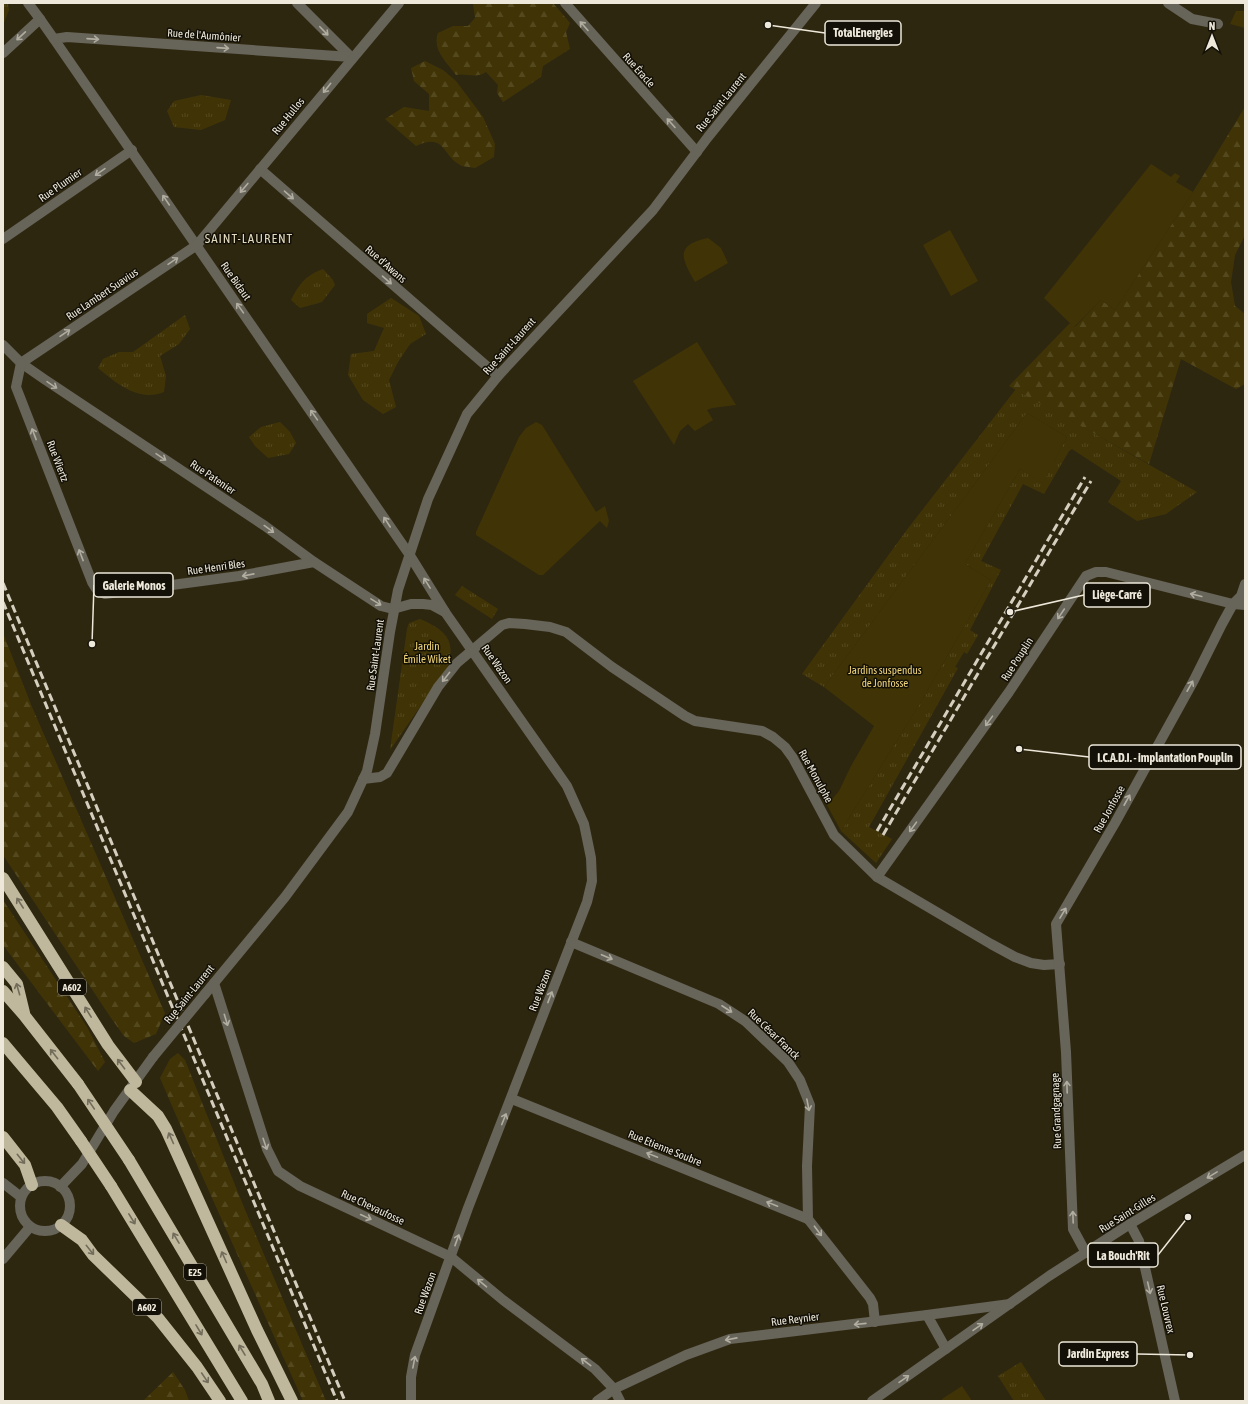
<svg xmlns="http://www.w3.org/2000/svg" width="1248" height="1404" viewBox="0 0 1248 1404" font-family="'Asap Condensed',sans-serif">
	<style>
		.grass { fill: url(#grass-tufts) }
		.forest { fill: url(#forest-firs) }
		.garden { fill: #403406 }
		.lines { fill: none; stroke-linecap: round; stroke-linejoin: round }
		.minor { stroke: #676459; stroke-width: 10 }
		.tertiary { stroke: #676459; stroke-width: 10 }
		.motorway { stroke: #c0b89d; stroke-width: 12 }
		.rail { stroke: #d4cfbf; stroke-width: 3; stroke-dasharray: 8 4; stroke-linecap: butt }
		.tertiary-bridge { stroke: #676459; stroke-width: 10 }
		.motorway-bridge { stroke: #c0b89d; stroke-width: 12 }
		.oneway { stroke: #b1ada0 }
		.oneway2 { stroke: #726c5a }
		.labels { text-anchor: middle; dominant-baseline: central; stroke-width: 3; stroke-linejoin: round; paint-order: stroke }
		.shield { fill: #131007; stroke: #aca79b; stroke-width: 1 }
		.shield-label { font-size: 10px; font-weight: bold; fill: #ede8da }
		.street-label { font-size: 11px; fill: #ede8da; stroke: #131007 }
		.park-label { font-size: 11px; fill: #f0d579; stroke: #131007 }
		.quarter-label { font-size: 13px; letter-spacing: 1px; fill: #e2dabe; stroke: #131007 }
		.leader { fill: none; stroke: #ede8da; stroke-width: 1.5 }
		.callout-dot { fill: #ede8da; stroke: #131007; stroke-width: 1.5 }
		.callout { fill: #131007; stroke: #ede8da; stroke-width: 1.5 }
		.callout-label { font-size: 12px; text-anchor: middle; font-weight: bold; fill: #ede8da }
	</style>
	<defs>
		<pattern id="grass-tufts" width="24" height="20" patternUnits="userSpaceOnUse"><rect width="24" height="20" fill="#403406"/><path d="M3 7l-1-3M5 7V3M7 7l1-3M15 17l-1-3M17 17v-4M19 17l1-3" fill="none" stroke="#53481e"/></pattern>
		<pattern id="forest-firs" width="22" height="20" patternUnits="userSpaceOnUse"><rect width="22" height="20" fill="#403406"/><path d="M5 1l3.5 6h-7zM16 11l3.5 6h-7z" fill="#53481e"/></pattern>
	</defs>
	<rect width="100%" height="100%" fill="#2e2710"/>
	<!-- grass -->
	<g class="grass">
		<path d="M3,3H8L9,10L3,25Z"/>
		<path d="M201,95L231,100L225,120L201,130L174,127L167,111L174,101Z"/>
		<path d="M323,269L333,280L335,285L322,302L300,308L291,300C299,284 306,275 323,269Z"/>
		<path d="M391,298L419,316L426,334L410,344L398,362L389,380L396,407L383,414L363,400L348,375L351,354L374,351L384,328L367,323V314Z"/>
		<path d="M185,315L190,329L179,344L160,356L166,376L164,392C139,402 117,384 98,368L103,359L119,352H133Z"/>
		<path d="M1016,389L1197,492L1166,514L1137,521L1108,502L1121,481L1072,449L1069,451L1044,494L1023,484L981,561L1001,570L970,630L978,635L967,654L964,652L955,667L958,668L869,827L892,839L876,863L841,831L919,705L991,580L965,564L1020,469L1043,482L1067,437L1027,413L824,687L802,674L906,531Z"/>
		<path d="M280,422L290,432L296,443L289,454L268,458L255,446L249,437L261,427Z"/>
		<path d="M462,586L498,609L492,619L455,595Z"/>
		<path d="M420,619C445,630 457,640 447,668L390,750L407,629L409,623Z"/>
		<path d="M1021,1362L1046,1401H1014L998,1376Z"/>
	</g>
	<!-- forest -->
	<g class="forest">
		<path d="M473,3H553L570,23L566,32L570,49L543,66L541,77L503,102L497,93L498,85L486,72C476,79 468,73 456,75C446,61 432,50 438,33L453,26H468L475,18Z"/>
		<path d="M425,61L443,70L456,81L483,117L495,144L494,157L475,168C471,167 466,167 462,166C442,157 446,132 416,146L385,119L404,107L429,111V94L414,81L411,68Z"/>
		<path d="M1245,107V235L1235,255L1231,282L1235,306L1245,314V384L1236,389L1181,359L1149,464L1009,386L1070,323L1075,327L1101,300L1115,310L1193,192Z"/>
		<path d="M3,633L32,707L165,1013L156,1034L134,1043L124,1036L111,1018L3,855Z"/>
		<path d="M3,900L87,1027L105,1062L98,1071L3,945Z"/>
		<path d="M178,1053L185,1060L243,1205L326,1401H303L200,1171L160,1078L170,1059Z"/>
		<path d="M173,1372L185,1390L189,1401H143Z"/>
	</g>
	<!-- garden -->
	<g class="garden">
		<path d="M1236,11H1245V28L1230,24Z"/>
		<path d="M1151,164L1171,177L1175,173L1180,176L1176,182L1193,192L1115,310L1101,300L1074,327L1044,298Z"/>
		<path d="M950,230L978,281L951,296L923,245Z"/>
		<path d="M708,238L721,248L728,263L695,282C681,258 675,245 708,238Z"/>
		<path d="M697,342L736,405L712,408L707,410L713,420L695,431L688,424L680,431L674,445L633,381Z"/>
		<path d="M1027,413L1067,437L1043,483L1020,469L965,564L991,580L919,705L841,831L827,805L839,791L851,766L874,726L824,687Z"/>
		<path d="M536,422L542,425L596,512L605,506L609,521L607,528L600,521L543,575H539L476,535V532L519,437L526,428Z"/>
		<path d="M962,1386L972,1401H943L942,1399Z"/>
	</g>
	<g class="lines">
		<!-- minor -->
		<g class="minor">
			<path d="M297,3L351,57"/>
			<path d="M565,3L697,152"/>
			<path d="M1168,3L1192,19L1218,24"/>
			<path d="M3,53L40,19L28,3"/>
			<path d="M351,57L67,37L54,39L409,554"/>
			<path d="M260,169L498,376"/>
			<path d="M3,239L132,150"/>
			<path d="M3,345L21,363L44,379L265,526L314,562L381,606L393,609"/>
			<path d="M21,363L197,245L399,3"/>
			<path d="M21,363L16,387L92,582L97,590L105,594L239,576L314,562"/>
			<path d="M393,609L411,604H423L432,605L445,612L567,786L584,824L591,858L592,881L587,902L468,1208L415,1355L411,1377V1401"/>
			<path d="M363,779L380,777L387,773L438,687L457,663L502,625L509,623L525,624L550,627L566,632L612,667L685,716L695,721L762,731L773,737L785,747L793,758L834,835L877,877L991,944L1015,957L1031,963L1044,965L1060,964"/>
			<path d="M877,877L1009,692L1086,576L1096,572H1106L1233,604L1245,605"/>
			<path d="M571,942L719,1004L745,1021L788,1062L800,1080L810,1105L807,1166L808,1219L870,1298L873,1304L875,1322"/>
			<path d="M214,983L267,1149L278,1171L300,1186L451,1257L503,1300L595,1369L614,1389L620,1401"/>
			<path d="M205,994L285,897L348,812L367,771L375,734L390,632L398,590L428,499L467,414L498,376L653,210L708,137L816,3"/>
			<path d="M512,1099L808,1219"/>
			<path d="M3,1183L21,1197"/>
			<path d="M1086,1253L1073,1229L1066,1052L1056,924L1115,823L1194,680L1222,624L1233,604L1241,596L1245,584"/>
			<path d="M597,1401L614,1389L686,1355L730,1339L927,1315"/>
		</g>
		<!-- tertiary -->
		<g class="tertiary">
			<path d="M40,19L54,39"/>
			<path d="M409,554L445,612"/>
			<circle cx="45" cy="1206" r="25"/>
			<path d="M60,1187L82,1164L114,1111L153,1057"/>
			<path d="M1130,1224L1139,1241L1175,1401"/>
			<path d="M3,1259L30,1227"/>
			<path d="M946,1349L927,1315L1010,1304"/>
			<path d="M872,1401L1049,1276L1130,1224L1245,1155"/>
		</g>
		<!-- motorway -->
		<g class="motorway">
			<path d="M3,878L108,1045L136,1082"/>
			<path d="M3,967L17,984L24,1013"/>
			<path d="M3,991L24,1015L78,1084"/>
			<path d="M3,1043L57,1107L81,1141"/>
			<path d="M130,1090L158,1116L166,1129L257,1330L292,1401"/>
			<path d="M3,1137L25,1165L32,1185"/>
			<path d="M129,1160L262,1384L269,1401"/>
			<path d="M111,1186L242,1401"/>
			<path d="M61,1225L82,1240L93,1255L158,1318L197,1367L220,1401"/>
		</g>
		<!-- rail -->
		<g class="rail">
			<path d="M3,583L345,1401"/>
			<path d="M3,602L337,1401"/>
			<path d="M877,831L1085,477"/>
			<path d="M883,835L1091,481"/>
		</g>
		<!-- tertiary-bridge -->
		<path class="tertiary-bridge" d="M153,1057L205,994"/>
		<!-- motorway-bridge -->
		<g class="motorway-bridge">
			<path d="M78,1084L129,1160"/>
			<path d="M81,1141L111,1186"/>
		</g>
	</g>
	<!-- one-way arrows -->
	<defs><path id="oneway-shaft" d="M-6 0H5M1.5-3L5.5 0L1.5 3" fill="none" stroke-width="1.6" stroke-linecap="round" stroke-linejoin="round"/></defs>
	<g class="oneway">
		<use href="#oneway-shaft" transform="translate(584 26) rotate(-132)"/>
		<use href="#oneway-shaft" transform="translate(324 31) rotate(46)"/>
		<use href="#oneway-shaft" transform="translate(21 36) rotate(137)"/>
		<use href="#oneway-shaft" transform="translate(93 39) rotate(4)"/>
		<use href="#oneway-shaft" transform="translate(223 48) rotate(4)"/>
		<use href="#oneway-shaft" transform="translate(327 88) rotate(129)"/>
		<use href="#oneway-shaft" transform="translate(671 123) rotate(-132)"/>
		<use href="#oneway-shaft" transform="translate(100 172) rotate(145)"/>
		<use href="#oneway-shaft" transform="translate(244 188) rotate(130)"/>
		<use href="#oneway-shaft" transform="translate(289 195) rotate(41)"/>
		<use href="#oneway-shaft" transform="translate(166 200) rotate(-124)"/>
		<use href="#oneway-shaft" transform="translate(173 261) rotate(-34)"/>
		<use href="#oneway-shaft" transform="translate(387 280) rotate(41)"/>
		<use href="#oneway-shaft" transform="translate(240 308) rotate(-125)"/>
		<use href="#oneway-shaft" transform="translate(65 333) rotate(-34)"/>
		<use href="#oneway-shaft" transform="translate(52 385) rotate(34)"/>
		<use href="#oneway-shaft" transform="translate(314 415) rotate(-125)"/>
		<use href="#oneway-shaft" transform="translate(34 434) rotate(-111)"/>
		<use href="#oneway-shaft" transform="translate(161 457) rotate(34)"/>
		<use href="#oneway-shaft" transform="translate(387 522) rotate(-123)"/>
		<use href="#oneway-shaft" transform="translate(269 529) rotate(36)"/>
		<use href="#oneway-shaft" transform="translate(81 555) rotate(-111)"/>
		<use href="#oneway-shaft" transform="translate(248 575) rotate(169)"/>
		<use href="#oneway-shaft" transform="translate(427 583) rotate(-122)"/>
		<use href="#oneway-shaft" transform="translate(1196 595) rotate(-166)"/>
		<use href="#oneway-shaft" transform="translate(376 602) rotate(31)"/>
		<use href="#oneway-shaft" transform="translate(1061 614) rotate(124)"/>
		<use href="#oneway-shaft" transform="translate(446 677) rotate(128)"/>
		<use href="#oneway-shaft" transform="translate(1190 686) rotate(-61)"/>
		<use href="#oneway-shaft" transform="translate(989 721) rotate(126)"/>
		<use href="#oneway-shaft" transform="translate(1127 800) rotate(-61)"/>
		<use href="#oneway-shaft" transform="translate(913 827) rotate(126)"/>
		<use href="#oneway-shaft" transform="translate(1063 913) rotate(-59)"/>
		<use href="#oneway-shaft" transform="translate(607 957) rotate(23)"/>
		<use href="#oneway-shaft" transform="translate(550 997) rotate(-69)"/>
		<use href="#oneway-shaft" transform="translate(727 1009) rotate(33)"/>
		<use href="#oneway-shaft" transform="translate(226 1020) rotate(73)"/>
		<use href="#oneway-shaft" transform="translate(1067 1087) rotate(-92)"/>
		<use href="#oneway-shaft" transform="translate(808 1105) rotate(79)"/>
		<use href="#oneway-shaft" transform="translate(504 1119) rotate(-68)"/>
		<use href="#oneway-shaft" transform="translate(265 1144) rotate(71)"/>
		<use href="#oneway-shaft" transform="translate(652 1155) rotate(-158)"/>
		<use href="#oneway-shaft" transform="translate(1212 1175) rotate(149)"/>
		<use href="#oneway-shaft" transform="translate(772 1204) rotate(-158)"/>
		<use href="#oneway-shaft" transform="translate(366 1217) rotate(25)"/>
		<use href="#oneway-shaft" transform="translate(1073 1217) rotate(-92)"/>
		<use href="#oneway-shaft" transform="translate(818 1231) rotate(53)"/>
		<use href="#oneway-shaft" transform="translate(457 1240) rotate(-70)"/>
		<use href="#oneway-shaft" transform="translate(482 1283) rotate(-140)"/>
		<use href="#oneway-shaft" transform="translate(1149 1288) rotate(77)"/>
		<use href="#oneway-shaft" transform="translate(860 1324) rotate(174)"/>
		<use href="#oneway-shaft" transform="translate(978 1327) rotate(-35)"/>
		<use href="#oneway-shaft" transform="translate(731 1339) rotate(169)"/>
		<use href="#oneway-shaft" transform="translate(414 1362) rotate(-79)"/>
		<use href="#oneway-shaft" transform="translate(586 1362) rotate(-143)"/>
		<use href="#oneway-shaft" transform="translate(904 1379) rotate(-35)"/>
	</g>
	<g class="oneway2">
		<use href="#oneway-shaft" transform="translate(20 903) rotate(-123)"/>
		<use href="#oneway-shaft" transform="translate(18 989) rotate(-106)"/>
		<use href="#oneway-shaft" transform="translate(88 1012) rotate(-122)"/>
		<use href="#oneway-shaft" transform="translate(54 1054) rotate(-128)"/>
		<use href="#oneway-shaft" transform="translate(121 1064) rotate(-127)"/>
		<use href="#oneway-shaft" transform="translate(91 1104) rotate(-124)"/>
		<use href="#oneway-shaft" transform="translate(171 1138) rotate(-114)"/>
		<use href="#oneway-shaft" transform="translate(21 1159) rotate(51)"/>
		<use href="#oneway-shaft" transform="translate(132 1219) rotate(58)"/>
		<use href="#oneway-shaft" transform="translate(176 1238) rotate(-121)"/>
		<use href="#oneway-shaft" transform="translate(90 1250) rotate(51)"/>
		<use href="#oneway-shaft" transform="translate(224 1257) rotate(-114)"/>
		<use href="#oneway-shaft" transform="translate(199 1330) rotate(59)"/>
		<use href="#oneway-shaft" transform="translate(242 1350) rotate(-121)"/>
		<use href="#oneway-shaft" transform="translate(205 1378) rotate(56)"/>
	</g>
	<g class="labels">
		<!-- shield labels -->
		<g class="shield">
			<rect x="58" y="979" width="28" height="16" rx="3"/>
			<rect x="184" y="1264" width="22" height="16" rx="3"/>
			<rect x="133" y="1299" width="28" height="16" rx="3"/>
		</g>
		<g class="shield-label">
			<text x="72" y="987">A602</text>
			<text x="195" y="1272">E25</text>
			<text x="147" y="1307">A602</text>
		</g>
		<!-- street labels -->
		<g class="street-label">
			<text transform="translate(204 35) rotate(4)">Rue de l'Aumônier</text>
			<text transform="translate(639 70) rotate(48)">Rue Éracle</text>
			<text transform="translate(721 102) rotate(-51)">Rue Saint-Laurent</text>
			<text transform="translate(288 116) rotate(-51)">Rue Hullos</text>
			<text transform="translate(60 185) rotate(-35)">Rue Plumier</text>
			<text transform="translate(386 264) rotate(41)">Rue d'Awans</text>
			<text transform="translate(236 281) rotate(55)">Rue Bidaut</text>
			<text transform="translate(102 294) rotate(-34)">Rue Lambert Suavius</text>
			<text transform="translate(509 346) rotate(-48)">Rue Saint-Laurent</text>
			<text transform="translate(58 461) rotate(69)">Rue Wiertz</text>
			<text transform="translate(213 477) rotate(34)">Rue Patenier</text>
			<text transform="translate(216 567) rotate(-8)">Rue Henri Bles</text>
			<text transform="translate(375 655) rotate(-82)">Rue Saint-Laurent</text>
			<text transform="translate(1017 659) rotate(-57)">Rue Pouplin</text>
			<text transform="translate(497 664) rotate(55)">Rue Wazon</text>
			<text transform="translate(816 776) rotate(61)">Rue Monulphe</text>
			<text transform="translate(1109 809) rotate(-61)">Rue Jonfosse</text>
			<text transform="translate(540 990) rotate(-69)">Rue Wazon</text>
			<text transform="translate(189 994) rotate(-51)">Rue Saint-Laurent</text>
			<text transform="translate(774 1034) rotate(44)">Rue César Franck</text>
			<text transform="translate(1056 1111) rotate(-92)">Rue Grandgagnage</text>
			<text transform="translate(665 1148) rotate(22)">Rue Etienne Soubre</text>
			<text transform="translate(373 1207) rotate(25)">Rue Chevaufosse</text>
			<text transform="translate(1127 1213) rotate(-32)">Rue Saint-Gilles</text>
			<text transform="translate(425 1293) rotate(-70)">Rue Wazon</text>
			<text transform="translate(1166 1309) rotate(77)">Rue Louvrex</text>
			<text transform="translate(795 1319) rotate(-7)">Rue Reynier</text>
		</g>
		<!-- park labels -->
		<g class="park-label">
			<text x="427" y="646">Jardin<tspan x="427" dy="13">Émile Wiket</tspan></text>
			<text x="885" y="670">Jardins suspendus<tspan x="885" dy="13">de Jonfosse</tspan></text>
		</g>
		<!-- quarter labels -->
		<g class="quarter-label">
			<text x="249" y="238">SAINT-LAURENT</text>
		</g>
	</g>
	<!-- callouts -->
	<path class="leader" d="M768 25L825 33M92 644L94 585M1010 612L1084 595M1019 749L1089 757M1188 1217L1158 1255M1190 1355L1137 1354"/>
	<g class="callout-dot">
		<circle cx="768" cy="25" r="4"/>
		<circle cx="92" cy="644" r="4"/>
		<circle cx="1010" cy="612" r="4"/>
		<circle cx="1019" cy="749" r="4"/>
		<circle cx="1188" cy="1217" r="4"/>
		<circle cx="1190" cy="1355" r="4"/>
	</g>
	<g class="callout">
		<rect x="825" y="21" width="76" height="24" rx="4"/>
		<rect x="94" y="573" width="79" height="24" rx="4"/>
		<rect x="1084" y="583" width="66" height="24" rx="4"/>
		<rect x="1089" y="745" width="152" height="24" rx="4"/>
		<rect x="1088" y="1243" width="70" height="24" rx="4"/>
		<rect x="1059" y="1342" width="78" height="24" rx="4"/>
	</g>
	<g class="callout-label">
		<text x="863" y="37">TotalEnergies</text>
		<text x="134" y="590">Galerie Monos</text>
		<text x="1117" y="599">Liège-Carré</text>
		<text x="1165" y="762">I.C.A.D.I. - implantation Pouplin</text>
		<text x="1123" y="1260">La Bouch'Rit</text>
		<text x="1098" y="1358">Jardin Express</text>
	</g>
	<!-- border -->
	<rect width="1248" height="1404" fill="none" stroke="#ede8da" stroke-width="8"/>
	<!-- north arrow -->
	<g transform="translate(1212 36)" stroke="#131007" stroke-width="3" paint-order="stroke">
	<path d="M0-3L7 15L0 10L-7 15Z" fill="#ede8da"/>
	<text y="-6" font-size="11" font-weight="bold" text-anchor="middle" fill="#ede8da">N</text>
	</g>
</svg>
